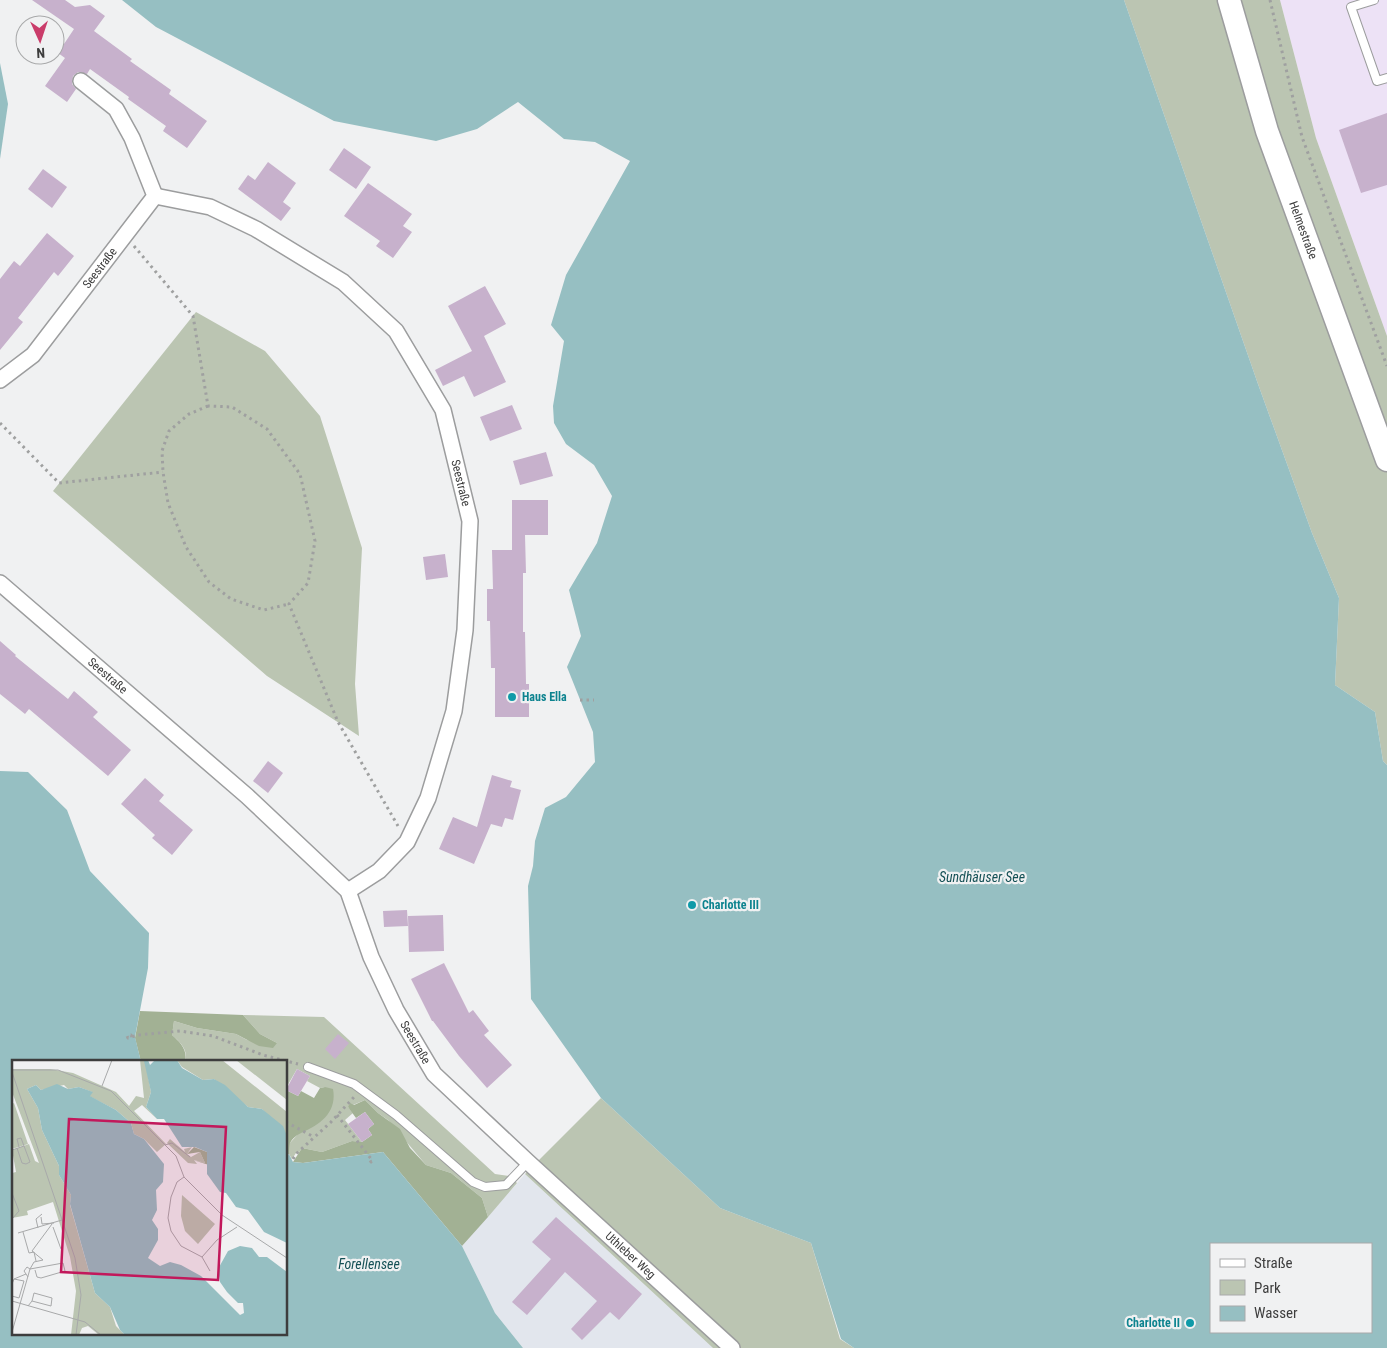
<svg xmlns="http://www.w3.org/2000/svg" width="1387" height="1348" viewBox="0 0 1387 1348" font-family="'Roboto Condensed',sans-serif">
	<style>
		.built { fill: #e2e6ed }
		.industrial { fill: #ede2f6 }
		.green { fill: #bbc5b2 }
		.forest { fill: #a2b194 }
		.water { fill: #96bfc2; fill-rule: evenodd }
		.building { fill: #c7b1cc }
		.lines { fill: none; stroke-linecap: round; stroke-linejoin: round }
		.lane-casing { stroke: #9c9d9e; stroke-width: 10 }
		.street-casing { stroke: #9c9d9e; stroke-width: 18 }
		.primary-casing { stroke: #9c9d9e; stroke-width: 25 }
		.path { stroke: #9fa0a0; stroke-width: 3; stroke-dasharray: 2.5 4; stroke-linecap: butt }
		.lane { stroke: #fff; stroke-width: 8 }
		.street { stroke: #fff; stroke-width: 15 }
		.primary { stroke: #fff; stroke-width: 22 }
		.culture-dot { fill: #0f9aa8; stroke: #f0f1f2; stroke-width: 2 }
		.labels { text-anchor: middle; dominant-baseline: central; stroke-width: 4.5; stroke-linejoin: round; paint-order: stroke }
		.street-label { font-size: 12px; fill: #3d3d3d; stroke: #f0f1f2 }
		.culture-label { font-size: 12px; font-weight: bold; fill: #0d838f; stroke: #f0f1f2; text-anchor: start }
		.water-label { font-size: 14px; font-style: italic; fill: #145055; stroke: #f0f1f2 }
		.inset-road { fill: none; stroke: #a8a9aa; stroke-width: 1 }
		.view { fill: #c2185b; fill-opacity: 0.15; stroke: #c2185b; stroke-width: 2.5 }
		.inset-edge { fill: none; stroke: #3d3d3d; stroke-width: 2.5 }
	</style>
	<rect width="100%" height="100%" fill="#f0f1f2"/>
	<!-- built -->
	<path class="built" d="M525,1174L713,1348H523L495,1313L462,1246Z"/>
	<!-- industrial -->
	<path class="industrial" d="M1280,0H1387V336L1316,138Z"/>
	<!-- green -->
	<g class="green">
		<path d="M1124,0H1280L1316,138L1387,336V765L1383,761L1375,712L1335,685L1339,598L1312,533L1258,384Z"/>
		<path d="M196,312L265,351L320,416L362,548L355,684L359,736L267,676L53,491Z"/>
		<path d="M243,1015L324,1017L495,1174L509,1176L517,1183L488,1217L482,1198L451,1173L426,1165L388,1120L378,1113L365,1100L348,1107L353,1113L345,1120L362,1142L352,1141L322,1152L302,1148L298,1154L296,1153L292,1159L289,1154V1144L299,1133L325,1087L320,1088L307,1081L310,1076L297,1069L286,1088V1062H185C189,1050 180,1042 172,1035L174,1021L197,1028L236,1034L247,1040L277,1043L260,1034Z"/>
		<path d="M601,1098L720,1208L811,1243L840,1339L854,1348H713L525,1174Z"/>
	</g>
	<!-- forest -->
	<g class="forest">
		<path d="M140,1011L243,1015L260,1034L277,1043L273,1048L259,1046L236,1034L197,1028L174,1021L172,1035C180,1042 188,1050 185,1062H141L135,1038Z"/>
		<path d="M325,1087L333,1089C337,1110 323,1123 305,1131C299,1134 294,1136 290,1143C289,1146 289,1151 289,1154L286,1156V1090L298,1096L301,1091L314,1098L320,1088Z"/>
		<path d="M365,1100L378,1113L400,1129L410,1148L426,1165L451,1173L482,1198L488,1217L462,1246L383,1152L303,1163L293,1162L302,1148L322,1152L352,1141L362,1142L372,1135L368,1129L374,1124L365,1112L356,1118L348,1107L350,1103L354,1105Z"/>
	</g>
	<!-- water -->
	<g class="water">
		<path d="M122,0H1124L1258,384L1312,533L1339,598L1335,685L1375,712L1383,761L1387,765V1348H854L841,1339L811,1243L720,1208L601,1098L531,999L528,886L533,866L535,841L545,808L566,797L595,762L593,732L567,667L581,636L569,590L597,543L612,496L594,465L566,444L554,423L553,406L564,341L551,325L566,275L630,161L595,142L564,139L518,102L477,129L436,141L334,121L156,27ZM1371,1244V1332H1211V1244Z"/>
		<path d="M0,63L8,104L0,159Z"/>
		<path d="M0,771L28,772L67,810L90,871L149,933L148,968L135,1037L141,1062H14V1334H286V1156L289,1154L293,1162L303,1163L383,1152L462,1246L495,1313L523,1348H0Z"/>
	</g>
	<!-- building -->
	<g class="building">
		<path d="M32,0H65L75,7L90,5L105,16L94,31L132,59L130,61L171,90L169,94L207,121L187,148L163,131L166,126L128,99L129,97L90,69L87,74L78,72L73,76L72,84L76,89L67,102L45,86L65,58L58,53L74,29Z"/>
		<path d="M1387,113V185L1361,193L1339,130Z"/>
		<path d="M344,148L371,167L356,189L329,170Z"/>
		<path d="M268,162L296,183L283,202L291,208L281,221L238,189L248,175L255,180Z"/>
		<path d="M43,169L67,187L52,208L28,189Z"/>
		<path d="M368,183L412,214L403,226L412,232L393,258L376,246L380,241L344,216Z"/>
		<path d="M47,233L74,256L58,276L54,272L18,318L23,322L0,350V279L14,261L20,266Z"/>
		<path d="M485,286L506,324L484,336L506,382L474,397L464,376L443,386L435,370L472,351L448,306Z"/>
		<path d="M512,405L522,429L490,441L480,417Z"/>
		<path d="M546,452L553,476L520,485L513,461Z"/>
		<path d="M512,500H548V535H525L526,573H523V632H525L526,684H529V717H495V668H491L490,621H487V589H493L492,550H512Z"/>
		<path d="M445,554L448,577L426,580L423,557Z"/>
		<path d="M0,641L16,655L15,656L68,699L74,691L98,712L93,717L131,750L108,776L29,709L25,714L0,694Z"/>
		<path d="M268,761L283,773L268,793L253,781Z"/>
		<path d="M492,775L512,781L510,787L521,790L513,820L505,818L502,827L491,824L474,864L439,849L453,817L477,827Z"/>
		<path d="M145,778L164,795L159,801L193,830L172,855L152,838L155,835L121,804Z"/>
		<path d="M407,910L408,926L384,927L383,911Z"/>
		<path d="M443,915L444,951L409,952L408,916Z"/>
		<path d="M444,963L469,1013L473,1010L489,1031L484,1035L512,1065L487,1088L459,1056L433,1021H432L411,979Z"/>
		<path d="M338,1034L349,1043L335,1059L325,1049Z"/>
		<path d="M297,1069L310,1076L298,1096L286,1090Z"/>
		<path d="M365,1112L374,1124L368,1129L372,1135L362,1142L348,1124Z"/>
		<path d="M556,1217L642,1294L619,1320L610,1312L582,1340L571,1329L597,1301L565,1272L527,1315L512,1302L551,1259L532,1242Z"/>
	</g>
	<g class="lines">
		<defs>
			<g id="lane">
				<path d="M1374,0L1351,7L1377,81L1387,78"/>
				<path d="M308,1067L354,1084L396,1115L473,1182L485,1187L506,1185L528,1162"/>
			</g>
			<g id="street">
				<path id="s1" d="M155,196L210,207L256,229L343,282L396,331L443,410L470,521L465,630L454,711L428,798L407,842L379,871L348,891"/>
				<path id="s2" d="M0,380L33,355L155,196L132,138L116,109L81,81"/>
				<path id="s3" d="M0,583L247,796L348,891L371,957L396,1010L434,1074L528,1162L732,1348"/>
			</g>
			<g id="primary">
				<path id="s4" d="M1229,0L1267,131L1387,460"/>
			</g>
		</defs>
		<!-- lane casing -->
		<use href="#lane" class="lane-casing"/>
		<!-- street casing -->
		<use href="#street" class="street-casing"/>
		<!-- primary casing -->
		<use href="#primary" class="primary-casing"/>
		<!-- path -->
		<g class="path">
			<path d="M1270,0L1302,137L1387,366"/>
			<path d="M134,246L193,316L208,406L232,407L267,429L300,474L315,541L308,583L289,604L338,722L398,826"/>
			<path d="M208,406L189,414L169,431L162,451L163,472L168,503L186,547L209,582L231,599L264,610L289,604"/>
			<path d="M0,423L59,483L163,472"/>
			<path d="M580,700H594"/>
			<path d="M132,1037L131,1035L127,1036L128,1038L138,1035L180,1031L213,1036L263,1055L298,1064"/>
			<path d="M337,1115L372,1160L371,1162L369,1159L371,1158"/>
			<path d="M286,1122L314,1137"/>
			<path d="M293,1159L297,1153L331,1122L354,1097"/>
		</g>
		<!-- lane -->
		<use href="#lane" class="lane"/>
		<!-- street -->
		<use href="#street" class="street"/>
		<!-- primary -->
		<use href="#primary" class="primary"/>
	</g>
	<!-- markers -->
	<g class="culture-dot">
		<circle cx="512" cy="697" r="5"/>
		<circle cx="692" cy="905" r="5"/>
		<circle cx="1190" cy="1323" r="5"/>
	</g>
	<g class="labels">
		<!-- street labels -->
		<g class="street-label">
			<text stroke="none"><textPath href="#s4" startOffset="242">Helmestraße</textPath></text>
			<text stroke="none"><textPath href="#s2" startOffset="151">Seestraße</textPath></text>
			<text stroke="none"><textPath href="#s1" startOffset="448">Seestraße</textPath></text>
			<text stroke="none"><textPath href="#s3" startOffset="142">Seestraße</textPath></text>
			<text stroke="none"><textPath href="#s3" startOffset="631">Seestraße</textPath></text>
			<text stroke="none"><textPath href="#s3" startOffset="935">Uthleber Weg</textPath></text>
		</g>
		<!-- culture labels -->
		<g class="culture-label">
			<text x="522" y="697">Haus Ella</text>
			<text x="702" y="905">Charlotte III</text>
			<text x="1180" y="1323" text-anchor="end">Charlotte II</text>
		</g>
		<!-- water labels -->
		<g class="water-label">
			<text x="982" y="877">Sundhäuser See</text>
			<text x="369" y="1264">Forellensee</text>
		</g>
	</g>
	<!-- overview -->
	<g transform="translate(12 1060)">
		<rect width="275" height="275" fill="#f0f1f2"/>
		<path d="M128,0H133L139,32L134,47L145,59L130,45L122,51L154,84L145,92L132,79L122,74L119,63L104,50L77,36L80,32L67,27L56,29L52,25L29,30L24,25L15,29L26,48L30,70L47,106V115L59,135L58,145L83,233L98,247L104,266L113,275H87L76,266L70,268L67,275H59L64,231L58,197L41,142L15,151L16,155L0,158V113L4,112L0,90L17,84L23,101L27,103L0,32V9H38L61,13L104,32L117,46L124,36L132,38ZM165,0H210L275,52V76L250,49L236,47L202,19L191,20L170,7ZM224,0H275V40ZM2,43L16,84L0,89V44ZM158,79L173,92L172,89L180,87L175,94L179,97L188,92L193,103L182,100L185,104L176,103L155,83ZM170,135L203,164L186,184L173,171L169,156Z" fill="#bbc5b2"/>
		<path d="M182,87L195,92L197,105L181,100L193,103L188,92L175,94Z" fill="#a2b194"/>
		<path d="M136,0L138,5L143,0H165L170,8L191,20L202,19L213,25L236,47L250,49L271,66L275,76V183L252,172L236,150L224,147L214,133L208,132L195,114V92L183,87H170L152,59H145L134,47L139,32L132,1ZM45,24L56,29L67,27L81,32L78,36L104,50L119,63L122,74L132,79L152,104L151,122L144,130L145,150L140,160L146,169V180L136,198L148,206L158,202L169,205L189,216L228,255L232,253L231,243H226L215,232L208,222L206,209L216,191L228,186L240,188L247,197H255L275,212V275H113L108,270L98,247L83,233L58,144L59,135L47,115V106L30,70L26,48L15,29L24,25L29,30Z" fill="#96bfc2"/>
		<path class="inset-road" d="M0,10H46L99,31L164,96L172,117L210,155L275,198M0,12L63,198L69,235L64,275M90,26L100,0M153,85L160,83L178,97M5,88L10,103L14,104L18,102L12,86M0,90L12,86L9,78L5,79L7,87M172,117L165,122L159,137L156,158L159,171L169,186L190,197M0,133L7,151L0,159M29,157L30,164L42,163M41,167L49,189M26,168L24,159L30,154M11,172L17,193L22,192L24,201M6,173L50,160M23,210L25,217L29,218L53,211L51,203L18,209L22,202L31,200L20,191L40,164M198,211L190,197L205,180L225,167M0,224L2,219L14,214M0,236L7,238L12,221L2,219M0,241L73,262L89,275M16,246L20,241L39,246L40,238L22,233L20,241M0,272L18,209L15,207L12,211L16,217"/>
		<path class="view" d="M57,59L214,67L206,220L49,212Z"/>
		<rect width="275" height="275" class="inset-edge"/>
	</g>
	<!-- legend -->
	<rect x="1210" y="1243" width="162" height="90" fill="#f0f1f2" stroke="#a8a9aa"/>
	<rect x="1220" y="1259" width="25" height="8" fill="#ffffff" stroke="#a8a9aa"/>
	<text x="1254" y="1268" font-size="15" fill="#3d3d3d">Straße</text>
	<rect x="1220" y="1280" width="25" height="15" fill="#bbc5b2" stroke="#a8a9aa"/>
	<text x="1254" y="1293" font-size="15" fill="#3d3d3d">Park</text>
	<rect x="1220" y="1306" width="25" height="15" fill="#96bfc2" stroke="#a8a9aa"/>
	<text x="1254" y="1318" font-size="15" fill="#3d3d3d">Wasser</text>
	<!-- north arrow -->
	<g transform="translate(40 40) rotate(177)"><circle r="24" fill="#f0f1f2" stroke="#a8a9aa"/>
	<path d="M0-4L9 19L0 12L-9 19Z" fill="#ca3c6a"/>
	<text y="-8" font-size="14" font-weight="bold" text-anchor="middle" fill="#3d3d3d">N</text>
	</g>
</svg>
